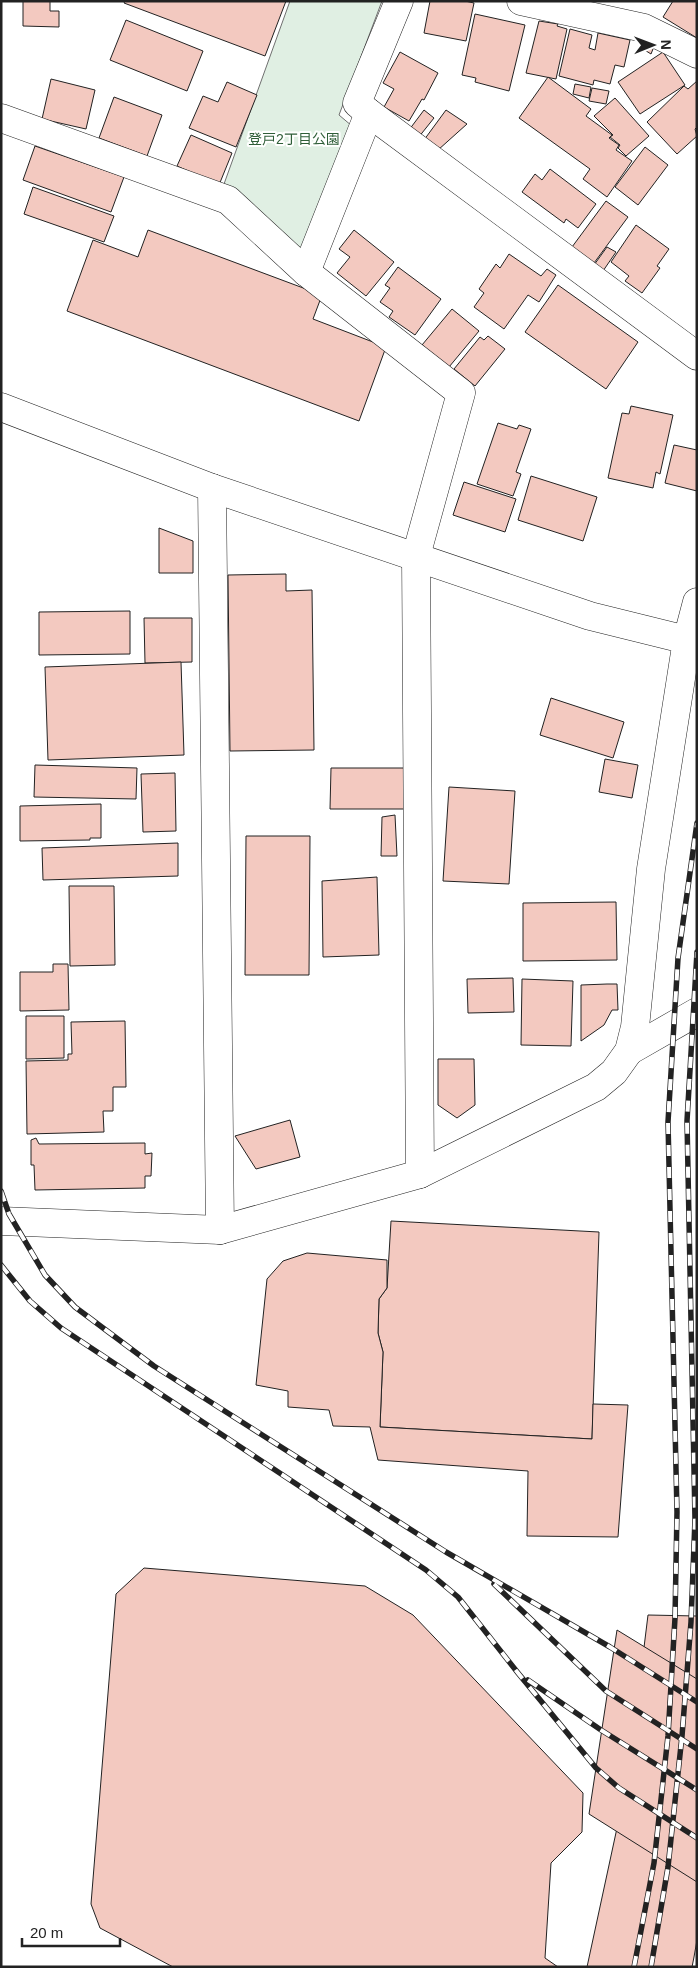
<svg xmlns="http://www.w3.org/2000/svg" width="698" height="1968" viewBox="0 0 698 1968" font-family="Helvetica,'Noto Sans JP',sans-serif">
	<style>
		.green { fill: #e0efe3; stroke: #6f6f6f }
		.building { fill: #f3c9c0; stroke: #222 }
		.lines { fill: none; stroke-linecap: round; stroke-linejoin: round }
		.minor-casing { stroke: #222; stroke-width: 29 }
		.tertiary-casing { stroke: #222; stroke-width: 29 }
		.minor { stroke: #fff; stroke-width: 28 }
		.tertiary { stroke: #fff; stroke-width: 28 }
		.rail-casing { stroke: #222; stroke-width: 5.5 }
		.rail { stroke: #fff; stroke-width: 4; stroke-dasharray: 11; stroke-linecap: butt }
		.labels { text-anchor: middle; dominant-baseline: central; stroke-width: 4; stroke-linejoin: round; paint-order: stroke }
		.park-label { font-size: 14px; fill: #2f5e38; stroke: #fff }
	</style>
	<rect width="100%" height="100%" fill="#fff"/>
	<!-- green -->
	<path class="green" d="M290,1H382L339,115L352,126L302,254L224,184Z"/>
	<!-- building -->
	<g class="building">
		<path d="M23,1H50V11H59V27L23,26Z"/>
		<path d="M125,1H286L265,56L124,3Z"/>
		<path d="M430,1H465L474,3L466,41L424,33Z"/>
		<path d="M673,1H697V38L663,17Z"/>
		<path d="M475,14L525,25L509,91L475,82L476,78L462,75Z"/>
		<path d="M126,20L203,51L187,91L110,60Z"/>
		<path d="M539,21L558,24L557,26L567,29L556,79L526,73Z"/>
		<path d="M570,29L592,35L589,48L595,50L598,33L630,40L624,67L615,65L610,84L594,80L593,85L559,76Z"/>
		<path d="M645,44L653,49L651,54L643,49Z"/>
		<path d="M400,52L438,73L424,100L422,99L409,121L384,107L394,89L383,83Z"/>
		<path d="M663,52L685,85L640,114L618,82Z"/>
		<path d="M548,77L591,109L586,116L612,135L609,138L619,145L616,150L632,161L607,197L583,179L590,169L519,118Z"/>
		<path d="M51,79L95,90L86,129L42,119Z"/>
		<path d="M697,81V127L695,129L697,136L677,154L647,122L684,86L688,89Z"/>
		<path d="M227,82L257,95L236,147L189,128L203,96L218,102Z"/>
		<path d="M575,84L591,87L589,98L573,94Z"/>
		<path d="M592,88L609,91L606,104L589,101Z"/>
		<path d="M114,97L162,115L147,156L99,138Z"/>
		<path d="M615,98L649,136L626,156L618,148L620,145L610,137L613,135L594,116Z"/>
		<path d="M424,110L434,118L418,138L409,130Z"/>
		<path d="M446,110L467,124L438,150L424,140Z"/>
		<path d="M191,135L232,153L219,185L177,166Z"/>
		<path d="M35,146L124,177L111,212L23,180Z"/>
		<path d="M645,147L668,165L638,205L615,187Z"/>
		<path d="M550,169L596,204L578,228L566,219L564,223L522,192L535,174L542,180Z"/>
		<path d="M33,187L114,216L104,242L24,214Z"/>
		<path d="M606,201L628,217L594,263L572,247Z"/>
		<path d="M636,225L669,249L657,266L660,268L642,293L625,281L629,276L611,262Z"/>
		<path d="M148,230L322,295L313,319L386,347L359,421L67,311L93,240L138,257Z"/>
		<path d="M354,230L394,262L366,296L337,273L350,257L339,249Z"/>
		<path d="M607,247L616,252L603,271L594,265Z"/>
		<path d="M509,254L541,276L547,269L556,275L539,302L528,295L504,329L474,307L484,293L479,289L496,264L500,268Z"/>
		<path d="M398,267L441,299L415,335L389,317L393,311L380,302L390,288L385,285Z"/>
		<path d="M558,285L638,342L606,389L525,332Z"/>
		<path d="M452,309L479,331L449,367L422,345Z"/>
		<path d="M488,336L505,349L475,386L454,369L480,337L484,340Z"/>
		<path d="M631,406L673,415L660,474L656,472L653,488L608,478L622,413L629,414Z"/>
		<path d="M498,423L517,429L519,425L531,429L516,472L521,474L513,496L477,484Z"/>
		<path d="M674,445L697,450V491L665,483Z"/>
		<path d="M531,476L597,497L583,541L518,520Z"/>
		<path d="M464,482L516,499L505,532L453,515Z"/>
		<path d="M159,528L193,541V573H159Z"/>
		<path d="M286,574V591L312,590L314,750L230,751L228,575Z"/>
		<path d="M130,611V654L39,655V612Z"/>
		<path d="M144,618H192V662L145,663Z"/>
		<path d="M181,662L184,755L48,760L45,667Z"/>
		<path d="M551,698L624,722L613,758L540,735Z"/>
		<path d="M605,759L638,765L632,798L599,792Z"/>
		<path d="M35,765L137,768L136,799L34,797Z"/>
		<path d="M331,768H407V809H330Z"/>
		<path d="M175,773L176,831L143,832L141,774Z"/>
		<path d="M449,787L515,791L509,884L443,881Z"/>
		<path d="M101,804V838H90V840L20,841V806Z"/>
		<path d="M395,815L397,856H381L382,817Z"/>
		<path d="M246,836H310L309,975H245Z"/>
		<path d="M178,843V876L43,880L42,848Z"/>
		<path d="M377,877L379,955L323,957L322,881Z"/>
		<path d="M69,886H114L115,965L70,966Z"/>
		<path d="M616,902L617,960L523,961V903Z"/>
		<path d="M53,964H68L69,1010L20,1011V972H53Z"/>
		<path d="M513,978L514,1012L468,1013L467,979Z"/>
		<path d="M522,979L573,981L571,1046L521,1045Z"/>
		<path d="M607,984H617L618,1010H612L604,1025L581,1041V985Z"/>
		<path d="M26,1016H64V1058L26,1059Z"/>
		<path d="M125,1021L126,1087H113V1111H103L104,1132L27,1134L26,1061L68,1060V1054H72L71,1022Z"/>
		<path d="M438,1059H474L475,1105L457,1118L438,1105Z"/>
		<path d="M290,1120L300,1157L256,1169L235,1136Z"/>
		<path d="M36,1138L39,1144L145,1143V1154L152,1153L151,1176H145V1188L35,1190L34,1165H31V1140Z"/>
		<path d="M391,1221L599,1232L592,1439L380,1427L383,1352L378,1333L379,1299L387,1288Z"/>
		<path d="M307,1253L387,1260V1288L379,1299L378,1333L383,1352L380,1427L592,1439L593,1404L628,1405L618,1537L527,1536L528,1471L378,1460L370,1427L333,1426L329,1410L288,1407V1391L256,1385L267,1279L283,1261Z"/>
		<path d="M144,1568L365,1586L413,1615L583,1793L582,1832L551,1863L545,1958L558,1967H173L100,1928L91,1904L116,1594Z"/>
		<path d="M648,1615L697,1616V1940L694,1957L692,1967H587L628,1777Z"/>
		<path d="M617,1630L697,1679V1882L589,1814Z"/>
	</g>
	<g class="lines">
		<defs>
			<g id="minor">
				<path d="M399,1L357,103L369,113L697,356"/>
				<path d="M521,1L644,28L697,54"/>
				<path d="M1,118L228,200L306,272L461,393L416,556L420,1174"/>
				<path d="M306,272L369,113"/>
				<path d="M212,488L220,1230"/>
				<path d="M687,640L697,602"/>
				<path d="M629,1051L697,1012"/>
			</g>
			<path id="tertiary" d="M1,407L212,488L590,616L687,640L651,869L635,1027L629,1051L614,1072L596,1087L420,1174L220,1230L1,1221"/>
		</defs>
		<!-- minor casing -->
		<use href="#minor" class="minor-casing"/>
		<!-- tertiary casing -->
		<use href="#tertiary" class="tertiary-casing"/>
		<!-- minor -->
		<use href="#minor" class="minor"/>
		<!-- tertiary -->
		<use href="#tertiary" class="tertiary"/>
		<defs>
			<g id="rail">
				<path d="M1,1191L9,1214L45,1275L75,1307L154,1366L446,1552L610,1647L697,1702"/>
				<path d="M1,1265L30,1301L61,1328L426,1570L458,1597L518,1673L596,1768L619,1788L697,1838"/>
				<path d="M494,1584L606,1691L697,1749"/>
				<path d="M528,1680L601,1730L697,1790"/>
				<path d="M634,1967L654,1863L668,1736L675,1618L677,1512L668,1122L678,958L697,823"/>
				<path d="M651,1967L668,1867L682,1736L691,1622L695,1519L687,1121L697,952"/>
			</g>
		</defs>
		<!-- rail casing -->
		<use href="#rail" class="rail-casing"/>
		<!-- rail -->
		<use href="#rail" class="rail"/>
	</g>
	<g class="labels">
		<!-- park labels -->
		<g class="park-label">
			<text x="294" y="139">登戸2丁目公園</text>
		</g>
	</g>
	<!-- border -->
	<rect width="698" height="1968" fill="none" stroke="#222222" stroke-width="5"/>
	<!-- north arrow -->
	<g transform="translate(653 45) rotate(89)" stroke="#ffffff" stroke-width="4" paint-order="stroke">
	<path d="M0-4L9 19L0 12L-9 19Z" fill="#222222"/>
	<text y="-8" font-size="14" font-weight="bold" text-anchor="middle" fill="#222222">N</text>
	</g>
	<!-- scale -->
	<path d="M22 1938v8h98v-8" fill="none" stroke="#222222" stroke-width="2.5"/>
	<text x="30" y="1938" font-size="15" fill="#222222" stroke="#ffffff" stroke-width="4" paint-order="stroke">20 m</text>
</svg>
